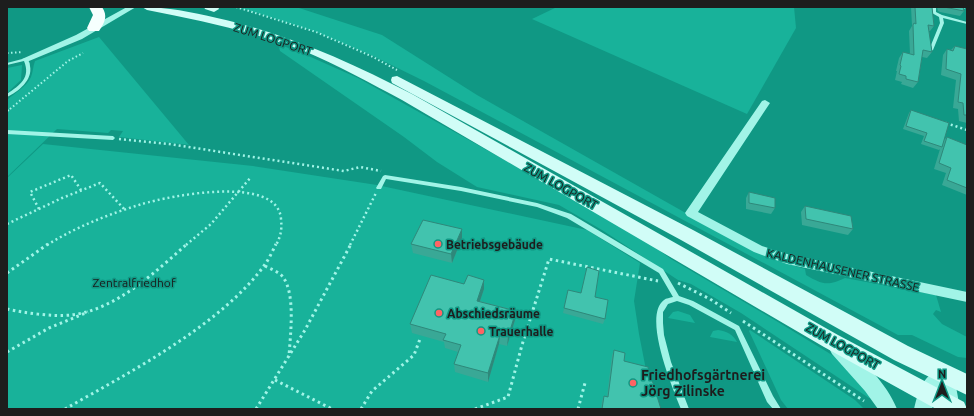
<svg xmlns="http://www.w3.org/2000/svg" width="974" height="416" viewBox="0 0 974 416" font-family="Ubuntu,sans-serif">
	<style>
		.green { fill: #18b29a }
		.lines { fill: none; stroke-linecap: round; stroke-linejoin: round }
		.path-far2 { stroke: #a1f4e7; stroke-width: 2; stroke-dasharray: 1.5 2.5; stroke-linecap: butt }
		.path-far1 { stroke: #a1f4e7; stroke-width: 2.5; stroke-dasharray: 2 3; stroke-linecap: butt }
		.path { stroke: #a1f4e7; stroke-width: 3; stroke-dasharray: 2.5 3.5; stroke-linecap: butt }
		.service { fill: #a1f4e7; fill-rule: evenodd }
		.minor { fill: #a1f4e7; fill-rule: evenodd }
		.tertiary { fill: #a1f4e7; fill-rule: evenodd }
		.secondary { fill: #d1fdf7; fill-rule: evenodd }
		.trunk { fill: #f6fffe; fill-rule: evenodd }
		.wall { fill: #39a896 }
		.shaded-wall { fill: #2e887a }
		.building { fill: #42c3ae; stroke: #2e887a }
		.poi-dot { fill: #ff6464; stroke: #109884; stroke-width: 1.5 }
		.labels { text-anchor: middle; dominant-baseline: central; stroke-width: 3; stroke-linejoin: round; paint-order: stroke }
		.street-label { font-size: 12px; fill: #1d1d1d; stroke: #109884 }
		.poi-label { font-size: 12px; font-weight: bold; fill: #1d1d1d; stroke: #109884; text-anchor: start }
		.park-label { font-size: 12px; fill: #1a1d1c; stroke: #109884 }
		.near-poi-label { font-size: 14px; font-weight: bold; fill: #1d1d1d; stroke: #109884; text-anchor: start }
	</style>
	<rect width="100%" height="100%" fill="#109884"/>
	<!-- green -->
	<g class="green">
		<path d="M238,7H296L382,35L477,95L684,212L783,262L805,269L806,275C823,285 828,286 845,278L936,295L941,312L936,310L933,314L942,324L967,337V358L958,357L912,335H898L424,81L371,55L314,31Z"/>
		<path d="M557,7H794L796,28L747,114L532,19Z"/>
		<path d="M99,37L189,145L119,137L123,131L111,130L108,133L57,129L7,177V100C15,93 27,86 31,77C33,72 33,66 35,61Z"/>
		<path d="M278,44L304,54L358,78L601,214L645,240L671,259L778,322L837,358L874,398H869L741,313L691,284L678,280L602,230L559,205L477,187L437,162L404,137L280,51Z"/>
		<path d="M22,65L21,80L7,93V68Z"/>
		<path d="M43,144L253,166L377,185L587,230L640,263L634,301L639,334L647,375L659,409H7V178Z"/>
		<path d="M678,311L690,315L695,323L668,318L673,312Z"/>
		<path d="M718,330C726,331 733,334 737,342L710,337L713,331Z"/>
		<path d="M750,330L855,400L864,409H788L781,400L749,331Z"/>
	</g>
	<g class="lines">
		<!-- path-far2 -->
		<g class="path-far2">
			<path d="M236,7L316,32L371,56L397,70"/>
			<path d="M964,7L967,10"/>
			<path d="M7,53L23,52"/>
			<path d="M10,109L68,61L83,53"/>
		</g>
		<!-- path-far1 -->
		<g class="path-far1">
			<path d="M7,111L11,108"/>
			<path d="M946,123L967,130"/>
			<path d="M119,139L169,144L344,171L360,167L381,171"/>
			<path d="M39,209L30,192L71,175L81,190"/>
			<path d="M7,224L62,198L100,183L125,210"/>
			<path d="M47,245C76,227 109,214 142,204C169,196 278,174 281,219C282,229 281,236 276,245"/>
			<path d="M186,245L211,224L251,177"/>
			<path d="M350,245L376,193"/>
		</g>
		<!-- path -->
		<g class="path">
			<path d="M265,266C271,269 279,272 283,277C296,295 290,336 289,357"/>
			<path d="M7,273L48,244"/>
			<path d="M678,283L710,299L731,313"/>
			<path d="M7,309C25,313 53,317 71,315C116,310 155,272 187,244"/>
			<path d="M743,321L864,401"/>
			<path d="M7,352L49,328L88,312"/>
			<path d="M275,380L332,409"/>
			<path d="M65,409C130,372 223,324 266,263C270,257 273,250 276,244"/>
			<path d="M256,409L305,330L351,244"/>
			<path d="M361,409L372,391L414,355L420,339"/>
			<path d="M475,409L508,397L522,345L549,259L658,281"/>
			<path d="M578,409L585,383"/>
		</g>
		<!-- service -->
		<g class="service">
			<path d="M932,7H936V12L942,15L967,22V24L943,18L944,23L933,50L931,51L929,50L940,23L939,17L932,13Z"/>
			<path d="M26,58C28,60 30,62 30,66C33,80 18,92 7,97V94C20,85 31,78 24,61L7,65V63Z"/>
			<path d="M7,130L113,136L115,138L113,140L7,134Z"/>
			<path d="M385,175L461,187L537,203L571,214L663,269L679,296L693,301L739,326L773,396L781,409H773L767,402L735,330L689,305L677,301L668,304L665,309L663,312V323L664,335L671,362L689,409H681C673,389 642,316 664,300C666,298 670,298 673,297L659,273L567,218L537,207L461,191L386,179L381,189H377L376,188L383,176Z"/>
		</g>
		<!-- minor -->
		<g class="minor">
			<path d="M127,7H136L82,39L29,61H23L22,59L76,35Z"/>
			<path d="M765,100L770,103L698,212L762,246L787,254L967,292V302L787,264L754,252L687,216L685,213L687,210L762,101Z"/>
		</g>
		<!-- tertiary -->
		<g class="tertiary">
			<path d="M838,340L844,342C864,363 886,382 897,409H878L865,391L832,354L829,348L832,342Z"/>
			<path d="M945,366L951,369L954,375L960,409H942L939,392L936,395L932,409H914C919,388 923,375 945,366Z"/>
		</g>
		<!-- secondary -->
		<g class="secondary">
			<path d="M142,7C168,7 191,12 217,18C288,34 347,61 412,94L838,335L964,402L967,409H936L824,347L402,100C370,83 338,65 304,51C253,32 200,20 147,10Z"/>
			<path d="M204,7H218L219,9L214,12L205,9Z"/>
			<path d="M397,76L693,230L908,346L967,374V395L894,360L681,240L392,83L391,80L392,77Z"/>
		</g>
		<!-- trunk -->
		<path class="trunk" d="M89,7H102C108,16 105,22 99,31H89L87,28L93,15Z"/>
	</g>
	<!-- wall -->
	<g class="wall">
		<path d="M911,7H933L932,8L934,26L930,31H929L932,52L927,58L922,57L918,82L913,88L901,84L902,82L895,80L897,71H896L899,58L903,52L910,54L909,31L912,26Z"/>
		<path d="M937,7H963L964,11L960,16L940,12L938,11Z"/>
		<path d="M955,46L967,49V48V123L959,121L958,109L953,108L956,80L941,75L943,55L947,49L951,50Z"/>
		<path d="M911,110L943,141L947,137L967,145V195L942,185L946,173L934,169L940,149L939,150L921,144L924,136L903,129L909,113Z"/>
		<path d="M749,192L775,208L771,214L746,209V198Z"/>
		<path d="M805,206L853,229L848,235L802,225L801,212Z"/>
		<path d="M462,238L452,263L413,253L411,244Z"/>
		<path d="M484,280V289L480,301L516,311L515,320L507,346L499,344L488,382L455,372L454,364L458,352L445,348L444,342L412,333L410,324L464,284Z"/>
		<path d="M568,290L595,297L605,319L603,324L563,313Z"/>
		<path d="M614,350L624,361L661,409H601L602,401L604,396L607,397L612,355Z"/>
	</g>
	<!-- shaded-wall -->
	<g class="shaded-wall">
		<path d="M462,229V238L452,263L451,254Z"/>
		<path d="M484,280V289L477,310V301Z"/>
		<path d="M516,311L515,320L507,346L508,337Z"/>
		<path d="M500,335L499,344L488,382V373Z"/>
	</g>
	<!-- building -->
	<g class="building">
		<path d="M915,7H932L934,26L928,25L932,52L923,50L918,82L906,79V76L899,74L901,66L900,65L903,52L914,55L913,25L914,23L916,24Z"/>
		<path d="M944,7H963L964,11Z"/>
		<path d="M955,46L967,49V115H964L963,103L958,102L961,74L946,69L947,49L953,51Z"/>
		<path d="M911,110L949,123L942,147L924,141L927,133L906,126Z"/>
		<path d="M947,137L967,145V188L947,180L951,168L939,163Z"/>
		<path d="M749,192L775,198V208L749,203Z"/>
		<path d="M805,206L851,216L853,229L806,219Z"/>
		<path d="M423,220L462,229L451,254L411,244Z"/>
		<path d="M587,267L599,271L595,297L608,300L605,319L564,308L568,290L581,293Z"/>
		<path d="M431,275L464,284L468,275L484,280L477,301L516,311L508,337L500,335L488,373L454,364L461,345L443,340L446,334L410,324Z"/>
		<path d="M614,350L625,353L624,361L648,367L661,409H602L604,396L608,397Z"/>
	</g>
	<!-- markers -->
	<g class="poi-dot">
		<circle cx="438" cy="244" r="4"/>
		<circle cx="439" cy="313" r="4"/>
		<circle cx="481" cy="331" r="4"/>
		<circle cx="633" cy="383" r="4"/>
	</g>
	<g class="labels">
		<!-- street labels -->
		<g class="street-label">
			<text transform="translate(273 39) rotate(18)">ZUM LOGPORT</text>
			<text transform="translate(561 186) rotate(29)">ZUM LOGPORT</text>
			<text transform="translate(843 270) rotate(13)">KALDENHAUSENER STRASSE</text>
			<text transform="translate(843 346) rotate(29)">ZUM LOGPORT</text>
		</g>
		<!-- poi labels -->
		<g class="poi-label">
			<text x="446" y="244">Betriebsgebäude</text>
			<text x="447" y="313">Abschiedsräume</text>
			<text x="489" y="331">Trauerhalle</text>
		</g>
		<!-- park labels -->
		<g class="park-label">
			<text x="134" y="282">Zentralfriedhof</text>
		</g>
		<!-- near-poi labels -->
		<g class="near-poi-label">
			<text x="641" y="375">Friedhofsgärtnerei<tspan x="641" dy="16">Jörg Zilinske</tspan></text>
		</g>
	</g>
	<!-- border -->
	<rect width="974" height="416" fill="none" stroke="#1d1d1d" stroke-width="16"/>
	<!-- north arrow -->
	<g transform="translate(942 384)" stroke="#109884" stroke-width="3" paint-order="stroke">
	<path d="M0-3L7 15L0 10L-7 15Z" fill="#1d1d1d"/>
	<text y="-6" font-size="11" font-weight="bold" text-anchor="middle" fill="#1d1d1d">N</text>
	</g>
</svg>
